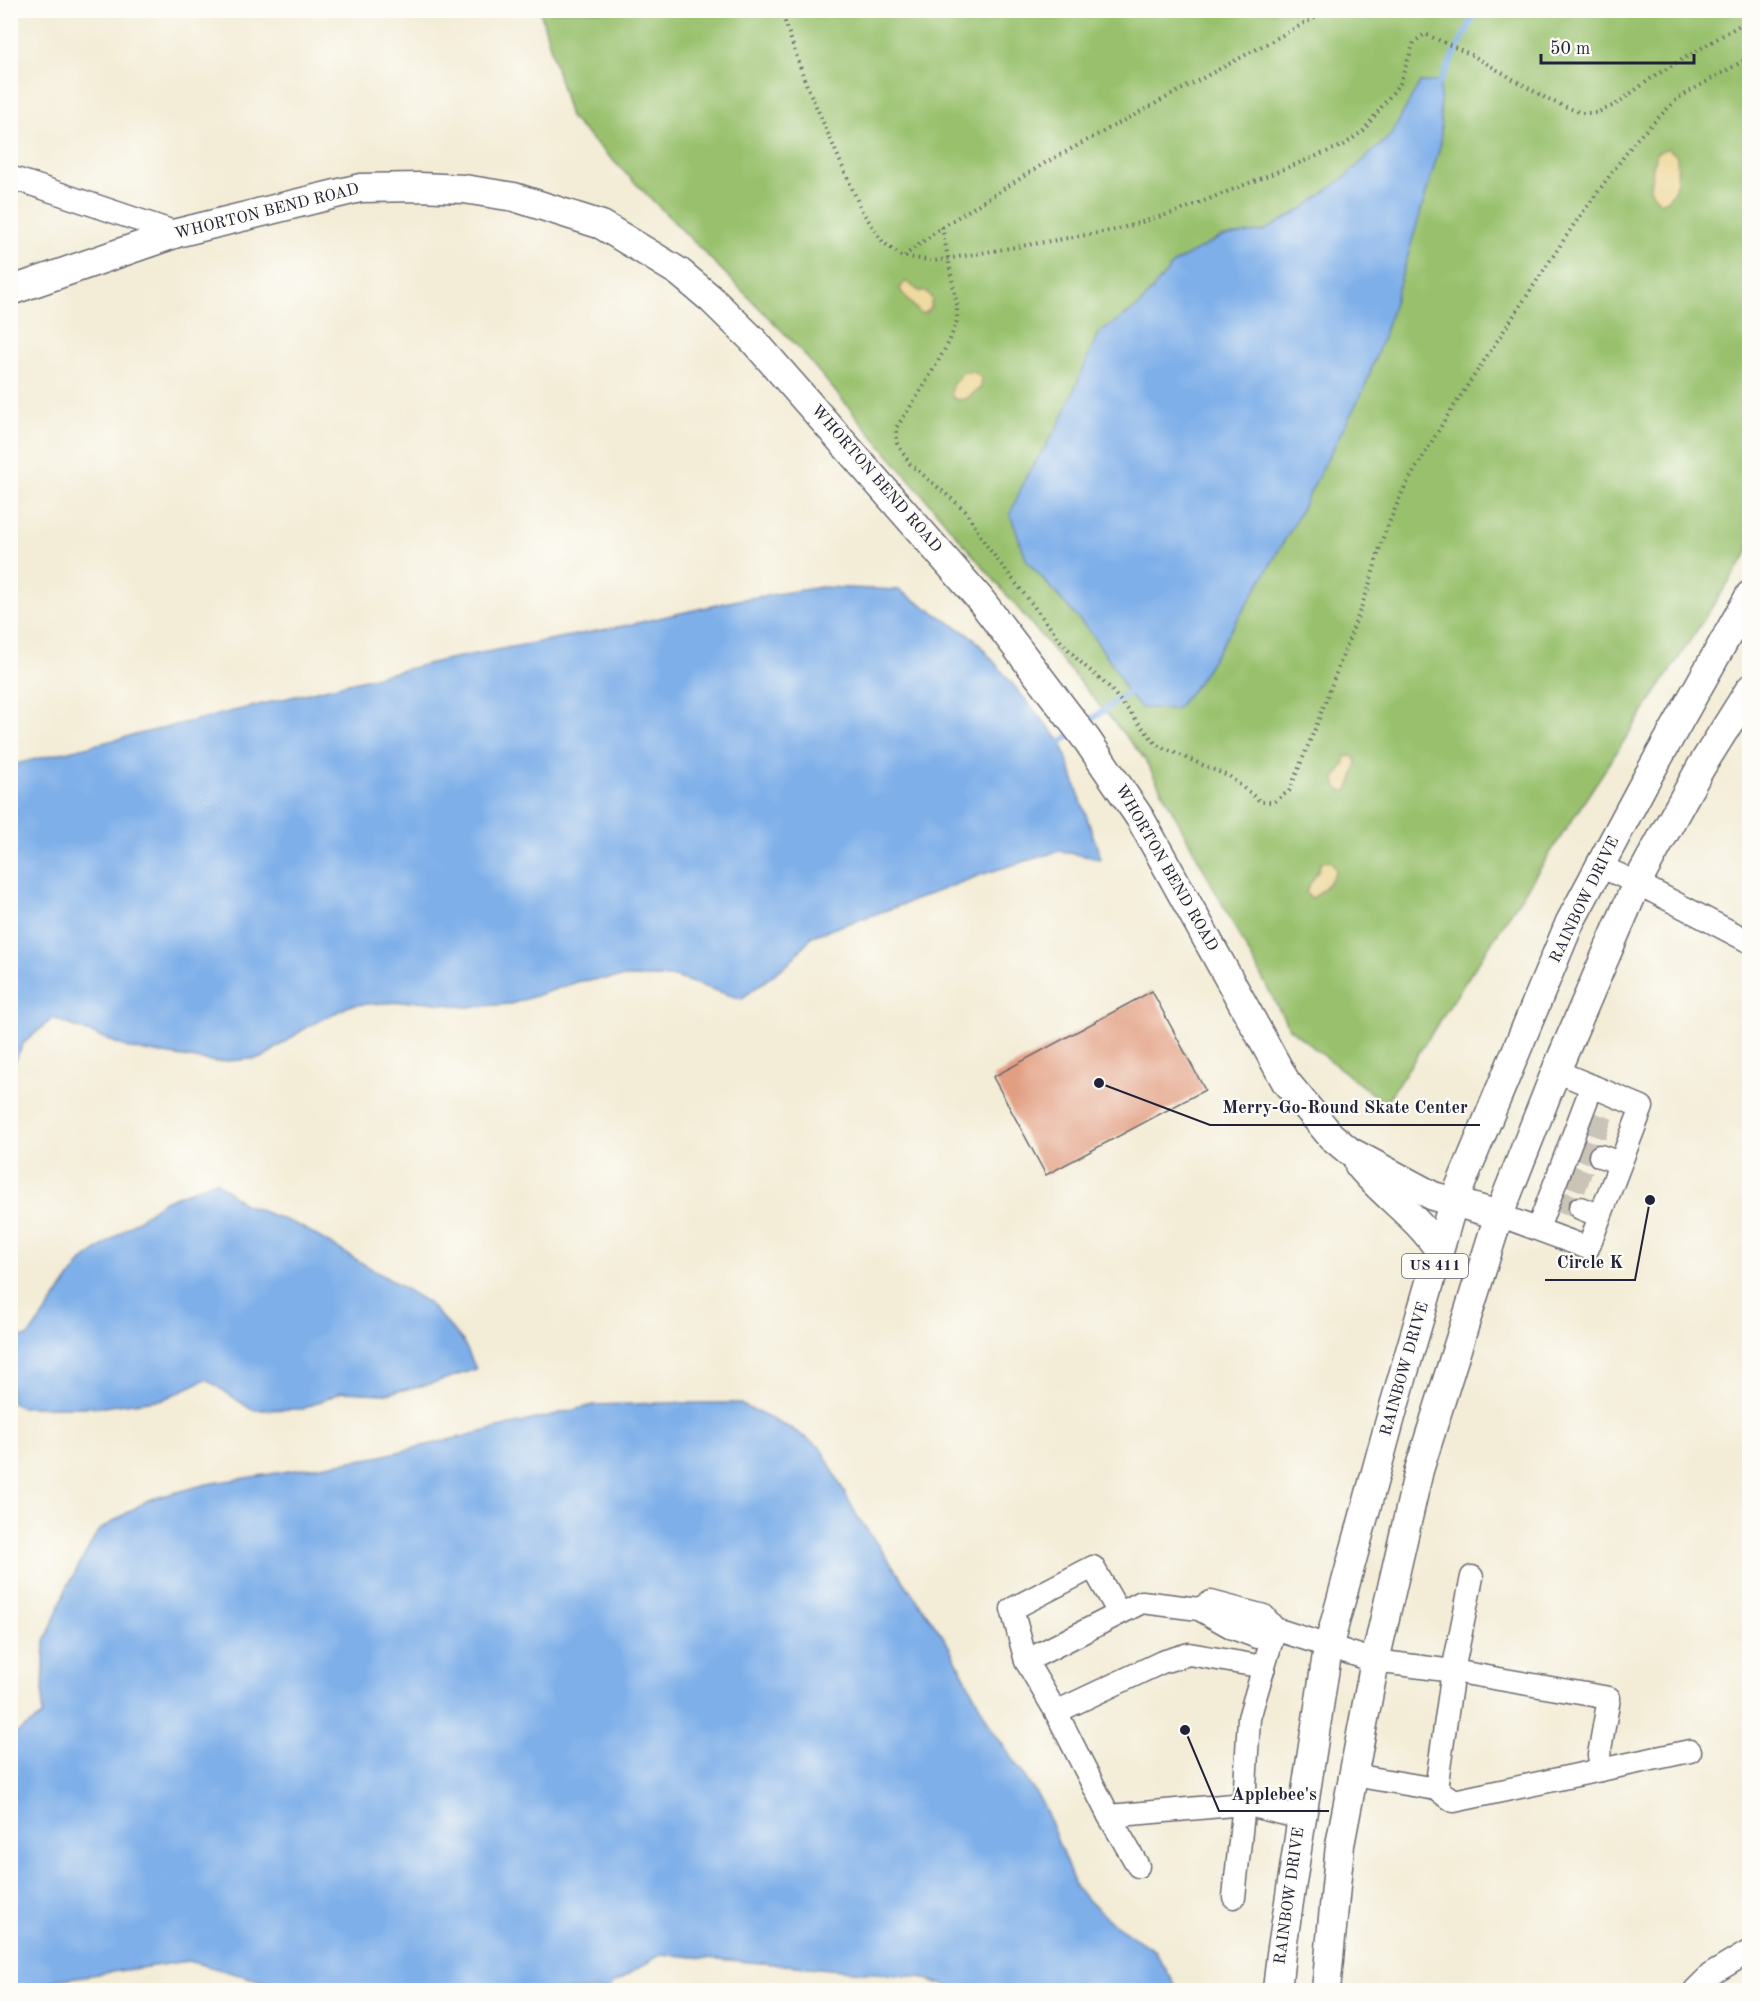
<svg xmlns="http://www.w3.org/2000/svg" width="1760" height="2001" viewBox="0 0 1760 2001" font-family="'Old Standard TT',serif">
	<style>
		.green { fill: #99c16d; stroke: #5e7254; stroke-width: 1.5 }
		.sand { fill: #eeda9e; stroke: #887e6c; stroke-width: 1.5 }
		.water { fill: #7eafe9; stroke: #506892; stroke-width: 1.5 }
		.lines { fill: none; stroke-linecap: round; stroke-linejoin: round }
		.stream { stroke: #7eafe9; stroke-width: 6 }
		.building { fill: #e29e81 }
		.minor-tunnel { stroke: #c9c4b7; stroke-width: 22; stroke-dasharray: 22 11; stroke-linecap: butt }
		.minor-casing { stroke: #6b6971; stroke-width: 25 }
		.major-casing { stroke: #6b6971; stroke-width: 31 }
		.path { stroke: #6b6971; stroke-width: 4; stroke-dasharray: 1.5 4.5; stroke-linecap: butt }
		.minor { stroke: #fff; stroke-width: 22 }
		.major { stroke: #fff; stroke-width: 28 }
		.labels { text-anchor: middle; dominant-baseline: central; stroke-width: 4.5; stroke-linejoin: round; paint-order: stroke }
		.shield { fill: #fdfcf7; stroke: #646373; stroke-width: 1.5 }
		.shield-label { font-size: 15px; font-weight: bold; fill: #22223b }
		.street-label { font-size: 16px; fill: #22223b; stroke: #fdfcf7 }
		.leader { fill: none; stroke: #22223b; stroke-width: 2 }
		.callout-dot { fill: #22223b; stroke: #fdfcf7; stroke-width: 2 }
		.callout-label { font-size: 18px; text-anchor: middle; font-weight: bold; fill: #22223b; stroke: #fdfcf7; stroke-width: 4.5; stroke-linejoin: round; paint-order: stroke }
	</style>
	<rect width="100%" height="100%" fill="#fdfcf7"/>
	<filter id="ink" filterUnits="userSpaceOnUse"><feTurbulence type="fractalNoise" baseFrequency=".0167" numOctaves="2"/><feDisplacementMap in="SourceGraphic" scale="12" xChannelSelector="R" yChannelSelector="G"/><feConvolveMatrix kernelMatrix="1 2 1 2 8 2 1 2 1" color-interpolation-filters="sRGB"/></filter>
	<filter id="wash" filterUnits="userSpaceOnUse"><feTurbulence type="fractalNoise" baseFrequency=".008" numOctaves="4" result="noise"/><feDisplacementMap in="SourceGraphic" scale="24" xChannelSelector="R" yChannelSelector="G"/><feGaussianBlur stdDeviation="1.35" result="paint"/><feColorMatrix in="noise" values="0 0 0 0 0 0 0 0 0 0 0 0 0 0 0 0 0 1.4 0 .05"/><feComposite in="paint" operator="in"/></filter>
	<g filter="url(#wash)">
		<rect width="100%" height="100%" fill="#f3ecd6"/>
		<!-- green -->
		<path class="green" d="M540,11H1749V551L1385,1104L1289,1028L1144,758L797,346L570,117Z"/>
		<!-- sand -->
		<g class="sand">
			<path d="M1668,148L1677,156C1678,174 1680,195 1661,203C1657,199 1651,193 1650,187C1650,184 1655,156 1656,153Z"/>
			<path d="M906,281L919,291L927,292L932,299L930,308L926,313H920C914,306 902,296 900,288Z"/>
			<path d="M963,372H973L982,378L981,387L966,399L956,400L951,395L952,385Z"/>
			<path d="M1346,756H1353L1357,761C1355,771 1353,782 1347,791H1341L1336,786L1335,779L1344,765Z"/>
			<path d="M1331,861L1336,870C1332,881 1321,893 1311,899L1306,893C1310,880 1319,875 1321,862Z"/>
		</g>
		<!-- water -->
		<g class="water">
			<path d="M1420,82H1440L1441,143L1387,326L1364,389L1290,531L1254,593L1197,684L1176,709L1141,708L1127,693L1116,670L1091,633L1027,561L1010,514L1026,477L1060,423L1098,334L1139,306L1174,263L1221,237L1264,231L1304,208L1345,177L1391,135Z"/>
			<path d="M821,587L899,590L974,638L1061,742L1101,859L1059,851L983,874L907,903L812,936L789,963L741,999L675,977H627L580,981L511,1004L467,1007L420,1001L351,1005L307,1027L262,1058L216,1062L131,1049L53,1018L23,1044L11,1070V765L444,660L628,625L738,600Z"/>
			<path d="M216,1181L242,1203L302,1227L427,1302L463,1341L476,1369L430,1384L385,1394L342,1392L303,1409L252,1410L206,1379L164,1399L103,1407H20L11,1402V1337H28L82,1261L164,1201Z"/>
			<path d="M664,1403H738L792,1429L821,1448L857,1516L945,1639L992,1729L1043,1804L1076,1888L1110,1921L1155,1951L1178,1990H958L920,1977L661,1954L611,1985V1990H295L188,1961L56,1980L23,1990H11V1737L42,1716L45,1642L66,1589L98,1531L148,1500L207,1484L377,1457L594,1405Z"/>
		</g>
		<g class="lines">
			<!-- stream -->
			<g class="stream">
				<path d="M1440,82L1477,10"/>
				<path d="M1084,725L1127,693"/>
				<path d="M1061,742L1073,733"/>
			</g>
		</g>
		<g id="blocks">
			<!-- building -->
			<path class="building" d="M1152,991L1205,1090L1046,1175L993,1077Z"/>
		</g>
	</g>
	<g filter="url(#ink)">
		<use href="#blocks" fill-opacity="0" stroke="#6b6971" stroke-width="1.5"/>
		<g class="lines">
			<!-- minor-tunnel -->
			<g class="minor-tunnel">
				<path d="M1588,1122L1611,1130"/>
				<path d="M1578,1148L1600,1156"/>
				<path d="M1568,1175L1590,1183"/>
				<path d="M1558,1201L1580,1208"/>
			</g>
			<defs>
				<g id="minor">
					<path d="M10,177L177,233"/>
					<path d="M1600,866L1637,883L1750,942"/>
					<path d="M1600,1156L1620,1163"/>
					<path d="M1580,1208L1600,1216"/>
					<path d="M1499,1215L1588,1248L1642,1107L1556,1071"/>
					<path d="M1538,1228L1592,1086"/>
					<path d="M1199,1609L1211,1602L1264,1616L1275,1629L1375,1661L1453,1671L1609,1698L1599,1755L1601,1770"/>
					<path d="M1119,1613L1093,1567L1012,1609L1026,1661L1056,1712L1109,1816L1244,1804L1302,1818"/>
					<path d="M1026,1661L1142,1602L1199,1609L1233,1628L1257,1637L1275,1629"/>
					<path d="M1056,1712L1162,1662L1189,1654L1264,1667"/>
					<path d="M1353,1775L1436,1789L1453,1671L1472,1577"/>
					<path d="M1436,1789L1454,1801L1690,1751"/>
					<path d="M1109,1816L1138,1866"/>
					<path d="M1234,1897L1244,1804L1249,1718L1275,1629"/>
					<path d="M1695,1990L1710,1975L1750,1951"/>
				</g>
				<g id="major">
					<path d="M10,291L177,233L360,188L420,187L464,189L514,197L602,225L679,272L710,298L753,340L979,598L1087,740L1140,818L1286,1082L1331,1136L1349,1151L1433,1196L1499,1215"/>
					<path d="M1359,1165C1383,1195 1418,1217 1439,1250"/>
					<path d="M1277,1990L1281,1954L1328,1648L1392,1413L1453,1203L1570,922L1643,785L1750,595"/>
					<path d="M1326,1990L1340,1845L1375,1661L1419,1470L1499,1215L1556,1071L1637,883L1701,767L1750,689"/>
				</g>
			</defs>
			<!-- minor casing -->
			<use href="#minor" class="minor-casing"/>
			<!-- major casing -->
			<use href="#major" class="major-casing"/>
			<!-- path -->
			<g class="path">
				<path d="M781,10L805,81L862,211L883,242L901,256L934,261L1115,230L1179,211L1344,145L1363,131L1400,83L1414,42L1425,34L1470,54L1549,100L1581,113H1596L1615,105L1653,77L1750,19"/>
				<path d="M942,227L957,305V321L949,342L922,389L896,428L897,443L910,464L965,510L986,545L1060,640L1078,660L1108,686L1157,745L1230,777L1261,802H1274L1289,791L1315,729L1368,589L1382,540L1403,490L1446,418L1575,223L1636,140L1678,98L1750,57"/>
				<path d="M904,256L942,227L1045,163L1329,10"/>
			</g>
			<!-- minor -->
			<use href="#minor" class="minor"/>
			<!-- major -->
			<use href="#major" class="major"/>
		</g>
	</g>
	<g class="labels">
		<!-- shield labels -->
		<rect class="shield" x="1402" y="1254" width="66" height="24" rx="4.5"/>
		<g class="shield-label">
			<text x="1435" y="1266">US 411</text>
		</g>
		<!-- street labels -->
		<g class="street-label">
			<text transform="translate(267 212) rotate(-14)">WHORTON BEND ROAD</text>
			<text transform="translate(876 479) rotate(49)">WHORTON BEND ROAD</text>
			<text transform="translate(1166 868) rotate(60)">WHORTON BEND ROAD</text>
			<text transform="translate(1585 900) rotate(-64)">RAINBOW DRIVE</text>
			<text transform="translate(1405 1369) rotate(-74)">RAINBOW DRIVE</text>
			<text transform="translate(1290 1896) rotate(-82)">RAINBOW DRIVE</text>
		</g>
	</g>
	<!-- callouts -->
	<path class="leader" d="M1099 1083L1210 1125H1480M1650 1200L1635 1280H1545M1185 1730L1219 1811H1329"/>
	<g class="callout-dot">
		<circle cx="1099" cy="1083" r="6"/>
		<circle cx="1650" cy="1200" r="6"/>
		<circle cx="1185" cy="1730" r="6"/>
	</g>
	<g class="callout-label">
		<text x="1345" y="1113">Merry-Go-Round Skate Center</text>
		<text x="1590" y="1268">Circle K</text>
		<text x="1274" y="1800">Applebee's</text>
	</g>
	<!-- margin -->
	<rect width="1760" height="2001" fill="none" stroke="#fdfcf7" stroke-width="36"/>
	<!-- scale -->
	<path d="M1541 54v9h153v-9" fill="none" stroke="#22223b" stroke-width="3"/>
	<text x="1550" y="54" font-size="18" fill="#22223b" stroke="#fdfcf7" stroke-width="4.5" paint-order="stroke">50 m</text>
</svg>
